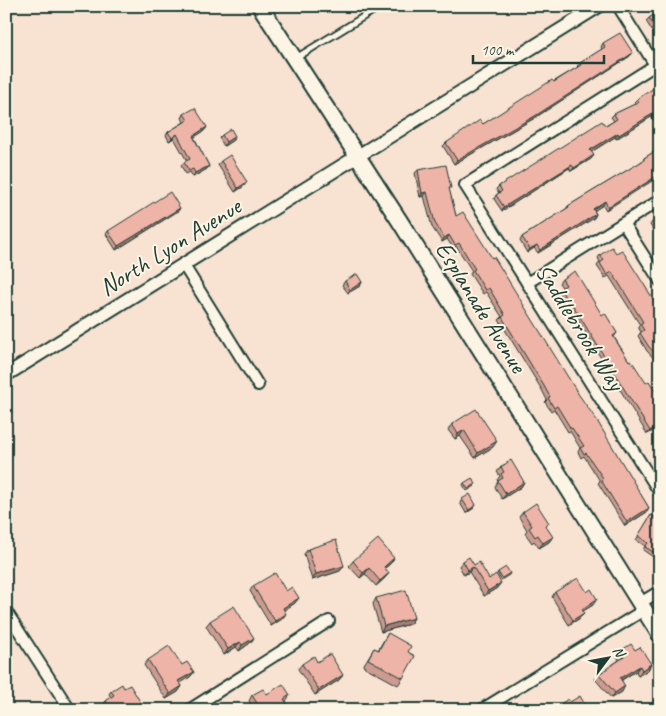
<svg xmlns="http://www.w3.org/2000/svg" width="666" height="716" viewBox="0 0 666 716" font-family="Caveat,sans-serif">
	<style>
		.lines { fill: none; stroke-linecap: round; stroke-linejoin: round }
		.service-casing { stroke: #1f3d34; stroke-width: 9 }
		.minor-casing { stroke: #1f3d34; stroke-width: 14 }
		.tertiary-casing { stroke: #1f3d34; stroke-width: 16 }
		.secondary-casing { stroke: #1f3d34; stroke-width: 19 }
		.service { stroke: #fcf5e5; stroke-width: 5 }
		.minor { stroke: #fcf5e5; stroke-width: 10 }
		.tertiary { stroke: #fcf5e5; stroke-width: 12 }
		.secondary { stroke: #fcf5e5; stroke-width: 15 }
		.wall { fill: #cd9b90; stroke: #1f3d34 }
		.shaded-wall { fill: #a77e75; stroke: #1f3d34 }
		.building { fill: #eeb4a7; stroke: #1f3d34 }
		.labels { text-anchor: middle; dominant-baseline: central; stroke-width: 4; stroke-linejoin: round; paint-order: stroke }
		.street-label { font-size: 25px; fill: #1f3d34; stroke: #fcf5e5 }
	</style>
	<rect width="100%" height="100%" fill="#f8e2d2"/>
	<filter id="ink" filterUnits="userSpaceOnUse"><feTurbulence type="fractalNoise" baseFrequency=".02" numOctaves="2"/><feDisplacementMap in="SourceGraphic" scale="10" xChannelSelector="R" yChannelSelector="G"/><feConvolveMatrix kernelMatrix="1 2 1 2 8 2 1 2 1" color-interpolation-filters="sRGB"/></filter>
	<g filter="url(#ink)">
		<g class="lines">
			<defs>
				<path id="service" d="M296,58L381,6"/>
				<g id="minor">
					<path d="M618,6L655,65"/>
					<path d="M660,62L465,185L660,493"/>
					<path d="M623,223L660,281"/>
					<path d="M183,264L258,385"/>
					<path d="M527,283L660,200"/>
					<path d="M640,603L660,591"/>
					<path d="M6,611L70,710"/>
					<path d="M189,710L329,621"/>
					<path d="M481,710L644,610"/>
				</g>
				<path id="tertiary" d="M6,375L599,6"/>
				<path id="secondary" d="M260,6L399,220L660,635"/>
			</defs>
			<!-- service casing -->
			<use href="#service" class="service-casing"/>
			<!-- minor casing -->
			<use href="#minor" class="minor-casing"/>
			<!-- tertiary casing -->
			<use href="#tertiary" class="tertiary-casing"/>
			<!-- secondary casing -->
			<use href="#secondary" class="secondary-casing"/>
			<!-- service -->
			<use href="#service" class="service"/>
			<!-- minor -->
			<use href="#minor" class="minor"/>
			<!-- tertiary -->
			<use href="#tertiary" class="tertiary"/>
			<!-- secondary -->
			<use href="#secondary" class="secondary"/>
		</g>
		<!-- wall -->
		<g class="wall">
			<path d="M660,11V37L657,39L646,21L649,18Z"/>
			<path d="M603,43L633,53L630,56L533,119L454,164L443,146L446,143L483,124L578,67L577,66L580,63L602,49L601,47Z"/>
			<path d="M637,99L660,117L654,121L651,117L616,139L615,137L591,152L594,155L591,159L571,171L569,168L502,211L494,199L496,195L499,193L496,189L499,186L614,121L611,117L614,114L635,104L634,102Z"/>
			<path d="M184,114L207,127L204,131L194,137L209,166L207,169L193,177L190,172L186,174L181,166L184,162L187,161L174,138L169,141L166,135L168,132L184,122L182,118Z"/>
			<path d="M222,135L235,136L233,140L224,146L219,138Z"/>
			<path d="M660,148L606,210L603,205L594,210L596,214L594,218L538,253L534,248L527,253L520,241L522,237L566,209L568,206L641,162L644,158Z"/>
			<path d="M221,161L244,186L235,192L218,165Z"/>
			<path d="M418,170L449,190L456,216L492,258L649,508L647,512L625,526L598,483L600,481L584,456L581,458L578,452L580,448L570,431L568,432L554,409L551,411L545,402L547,400L542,390L499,320L502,317L486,292L483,294L470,274L472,271L456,246L453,248L447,239L442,242L432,227L424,196L420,197L415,173Z"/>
			<path d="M180,208L178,211L116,250L106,234L108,231Z"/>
			<path d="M660,217V241L650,225L652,222Z"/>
			<path d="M600,255L654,309L660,319V365L647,351L638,336L641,332L638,327L640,325L609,276L605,278L597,266L600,262L598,258Z"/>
			<path d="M562,279L602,315L617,333L614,337L629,361L659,405L660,436L657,438L653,431L647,434L567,302L565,304L558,292L562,287L559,283Z"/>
			<path d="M345,281L362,282L360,286L348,293L342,285Z"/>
			<path d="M452,424L493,447L475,458L460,436L455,439L448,430Z"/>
			<path d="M660,454V466L655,458L658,455Z"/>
			<path d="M501,467L524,482L521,487L502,499L495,487L498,481L497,480L500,476L497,472Z"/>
			<path d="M464,483L475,486L467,491L463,485Z"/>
			<path d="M462,499L474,508L466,513L460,503Z"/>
			<path d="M523,512L546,526L549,542L539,548L534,541L532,543L525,533L527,530L519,517Z"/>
			<path d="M651,515L660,546L653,557L643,550L645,546L636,540Z"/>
			<path d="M308,549L344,566L340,571L312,580L304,554Z"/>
			<path d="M353,561L391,563L385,568L389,573L385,578L376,586L365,574L360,578L349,566Z"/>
			<path d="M463,561L474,565L489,579L497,588L484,596L469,572L464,575L459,566Z"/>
			<path d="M498,572L510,573L509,575L501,580L497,573Z"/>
			<path d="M253,586L286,591L295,603L284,610L282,619L271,626L250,591Z"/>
			<path d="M555,592L593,605L583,611L580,618L569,625L552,597Z"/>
			<path d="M376,598L414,618L410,624L381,632L373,604Z"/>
			<path d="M210,621L254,638L250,643L239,651L236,647L224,655L206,626Z"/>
			<path d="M388,633L403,678L398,685L363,666L374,648L378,650Z"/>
			<path d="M635,650L651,664L648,670L638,676L636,671L622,680V692L611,698L595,679L599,674L619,660L617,656L620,651Z"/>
			<path d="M148,660L182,665L194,672L190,677L180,683L182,686L178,692L166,699L144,665Z"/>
			<path d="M302,664L343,675L339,680L315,695L298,669Z"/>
			<path d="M124,688L141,710H107L103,704L106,701L111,698L109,694L111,691Z"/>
			<path d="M267,694L290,695L286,701L291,710H254L249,701L252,695Z"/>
			<path d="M660,696V710H656L652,704L656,698Z"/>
			<path d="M570,702L588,710H558L557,708L559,705Z"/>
		</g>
		<!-- shaded-wall -->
		<g class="shaded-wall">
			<path d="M633,53L630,56L533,119L454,164L457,160Z"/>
			<path d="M654,113L651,117L616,139L619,135Z"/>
			<path d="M660,115V117L654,121L656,117Z"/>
			<path d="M207,127L204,131L190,140L193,136Z"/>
			<path d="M618,133L615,137L588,154L590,150Z"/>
			<path d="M177,134L174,138L169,141L172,138Z"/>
			<path d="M235,136L233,140L224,146L226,142Z"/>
			<path d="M594,155L591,159L571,171L574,168Z"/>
			<path d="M572,165L569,168L502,211L504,207Z"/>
			<path d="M209,166L207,169L193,177L195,173Z"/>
			<path d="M660,174V176L606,210L608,207Z"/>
			<path d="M247,182L244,186L235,192L238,188Z"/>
			<path d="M427,192L424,196L420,197L422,193Z"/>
			<path d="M605,201L603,205L591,213L593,209Z"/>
			<path d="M180,208L178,211L116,250L118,246Z"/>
			<path d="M596,214L594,218L538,253L540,250Z"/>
			<path d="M449,235L447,239L442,242L444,238Z"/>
			<path d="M537,245L534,248L527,253L530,249Z"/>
			<path d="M362,282L360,286L348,293L350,290Z"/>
			<path d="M655,427L653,431L647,434L650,431Z"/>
			<path d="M464,430L460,436L455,439L458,434Z"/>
			<path d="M497,441L493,447L475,458L478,453Z"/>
			<path d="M524,482L521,487L502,499L506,494Z"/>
			<path d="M476,505L474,508L466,513L469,510Z"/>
			<path d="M649,508L647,512L625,526L627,522Z"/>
			<path d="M553,537L549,542L539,548L543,543Z"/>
			<path d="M394,558L391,563L380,572L384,567Z"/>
			<path d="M344,566L340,571L312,580L316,574Z"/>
			<path d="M473,567L469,572L464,575L468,570Z"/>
			<path d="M369,568L365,574L360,578L363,573Z"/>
			<path d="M389,573L385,578L376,586L380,581Z"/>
			<path d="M501,583L497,588L484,596L488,591Z"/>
			<path d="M299,598L295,603L279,614L283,608Z"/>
			<path d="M597,599L593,605L578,614L582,609Z"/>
			<path d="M584,613L580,618L569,625L573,620Z"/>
			<path d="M286,614L282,619L271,626L275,621Z"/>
			<path d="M414,618L410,624L381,632L384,626Z"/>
			<path d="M254,638L250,643L239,651L242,645Z"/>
			<path d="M240,642L236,647L224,655L228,649Z"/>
			<path d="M651,664L648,670L638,676L642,670Z"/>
			<path d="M640,666L636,671L616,683L620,678Z"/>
			<path d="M194,672L190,677L175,687L178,681Z"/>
			<path d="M343,675L339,680L315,695L319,690Z"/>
			<path d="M182,686L178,692L166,699L170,694Z"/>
			<path d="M625,686L622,692L611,698L615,693Z"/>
		</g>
		<!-- building -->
		<g class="building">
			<path d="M660,11V35L649,18Z"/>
			<path d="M620,33L633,53L535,116L457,160L446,143L480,120L483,124L552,80L554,82L581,65L580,63L605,47L603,43Z"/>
			<path d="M660,84V115L656,117L654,113L619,135L618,133L590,150L594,155L574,168L572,165L504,207L496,195L502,191L499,186L602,121L606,126L617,119L614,114L639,102L637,99Z"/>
			<path d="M195,108L207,127L193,136L209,166L195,173L193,169L189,171L184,162L190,159L177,134L172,138L168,132L188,120L184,114Z"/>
			<path d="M231,129L235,136L226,142L222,135Z"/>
			<path d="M660,148V174L608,207L605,201L593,209L596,214L540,250L537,245L530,249L522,237L569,207L568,206L644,160V158Z"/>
			<path d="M230,155L247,182L238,188L221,161Z"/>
			<path d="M446,165L451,188H449L456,216L463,212L492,258L494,257L579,395L596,419L649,508L627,522L601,480L603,478L586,453L584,454L580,448L584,446L572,428L571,429L557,406L554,408L548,398L550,397L544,386L502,317L505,315L489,288L485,290L473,270L475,269L459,243L455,245L449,235L444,238L435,223L427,192L422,193L418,170Z"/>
			<path d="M170,192L180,208L118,246L108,231Z"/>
			<path d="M660,217V234L652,222Z"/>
			<path d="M612,247L616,253L622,250L657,305L653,307L660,319V358L649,347L640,333L644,330L640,324L643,322L612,272L607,275L600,263L604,260L600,255Z"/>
			<path d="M575,271L602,315L605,313L617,333L613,336L629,361L631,360L646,383L649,381L660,399V402L658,403L660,406V434L655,427L650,431L569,299L567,300L560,289L566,285L562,279Z"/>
			<path d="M357,274L362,282L350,290L345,281Z"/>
			<path d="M476,409L497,441L478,453L464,430L458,434L452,424Z"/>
			<path d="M511,460L524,482L506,494L498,481L503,478L501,474L504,472L501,467Z"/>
			<path d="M472,478L476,484L468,489L464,483Z"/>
			<path d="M470,494L476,505L469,510L462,499Z"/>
			<path d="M536,503L549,523L545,525L553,537L543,543L538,535L535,537L529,528L532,526L523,512Z"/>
			<path d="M651,515L660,521V546L655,553L645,547L648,543L638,536Z"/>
			<path d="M378,539L394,558L384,567L389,573L380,581L369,568L363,573L353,561Z"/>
			<path d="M336,540L344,566L316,574L308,549Z"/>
			<path d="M469,557L474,565L479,562L489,579L496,574L501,583L488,591L473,567L468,570L463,561Z"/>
			<path d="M506,567L510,573L502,578L498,572Z"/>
			<path d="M275,573L286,591L292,587L299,598L283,608L286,614L275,621L253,586Z"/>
			<path d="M578,578L587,592L591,589L597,599L582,609L584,613L573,620L555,592Z"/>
			<path d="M406,590L414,618L384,626L376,598Z"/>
			<path d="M234,606L254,638L242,645L240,642L228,649L210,621Z"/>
			<path d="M388,633L411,646L408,652L415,656L403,678L368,659L374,648L379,650Z"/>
			<path d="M631,644L635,650L640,647L651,664L642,670L640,666L620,678L625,686L615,693L599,674L624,657L620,651Z"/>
			<path d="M169,646L182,665L187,662L194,672L178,681L182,686L170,694L148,660Z"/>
			<path d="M330,654L343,675L319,690L302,664L314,656L317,662Z"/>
			<path d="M122,684L124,688L130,685L144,708L141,710H111L106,701L114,695L111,691Z"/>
			<path d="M283,684L290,695L284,699L291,710H261L252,695L263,689L267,694Z"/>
			<path d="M580,696L588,710H562L559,705L568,699L570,702Z"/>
			<path d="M660,696V705L656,698Z"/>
		</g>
	</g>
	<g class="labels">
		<!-- street labels -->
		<g class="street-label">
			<text transform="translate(170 247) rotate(-32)">North Lyon Avenue</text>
			<text transform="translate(481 307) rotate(58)">Esplanade Avenue</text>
			<text transform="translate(580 327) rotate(58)">Saddlebrook Way</text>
		</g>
	</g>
	<!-- margin -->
	<rect width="666" height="716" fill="none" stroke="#fcf5e5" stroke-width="25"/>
	<rect x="12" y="12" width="641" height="691" fill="none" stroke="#1f3d34" stroke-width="2" filter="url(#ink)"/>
	<!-- north arrow -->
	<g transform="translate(608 658) rotate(58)" stroke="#fcf5e5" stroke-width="4" paint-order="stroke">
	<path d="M0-4L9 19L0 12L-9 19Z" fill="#1f3d34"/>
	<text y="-8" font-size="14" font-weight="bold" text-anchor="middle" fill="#1f3d34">N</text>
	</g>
	<!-- scale -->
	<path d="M473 55v8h131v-8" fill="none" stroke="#1f3d34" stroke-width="2.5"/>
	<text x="481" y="55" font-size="15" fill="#1f3d34" stroke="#fcf5e5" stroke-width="4" paint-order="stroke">100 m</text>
</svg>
